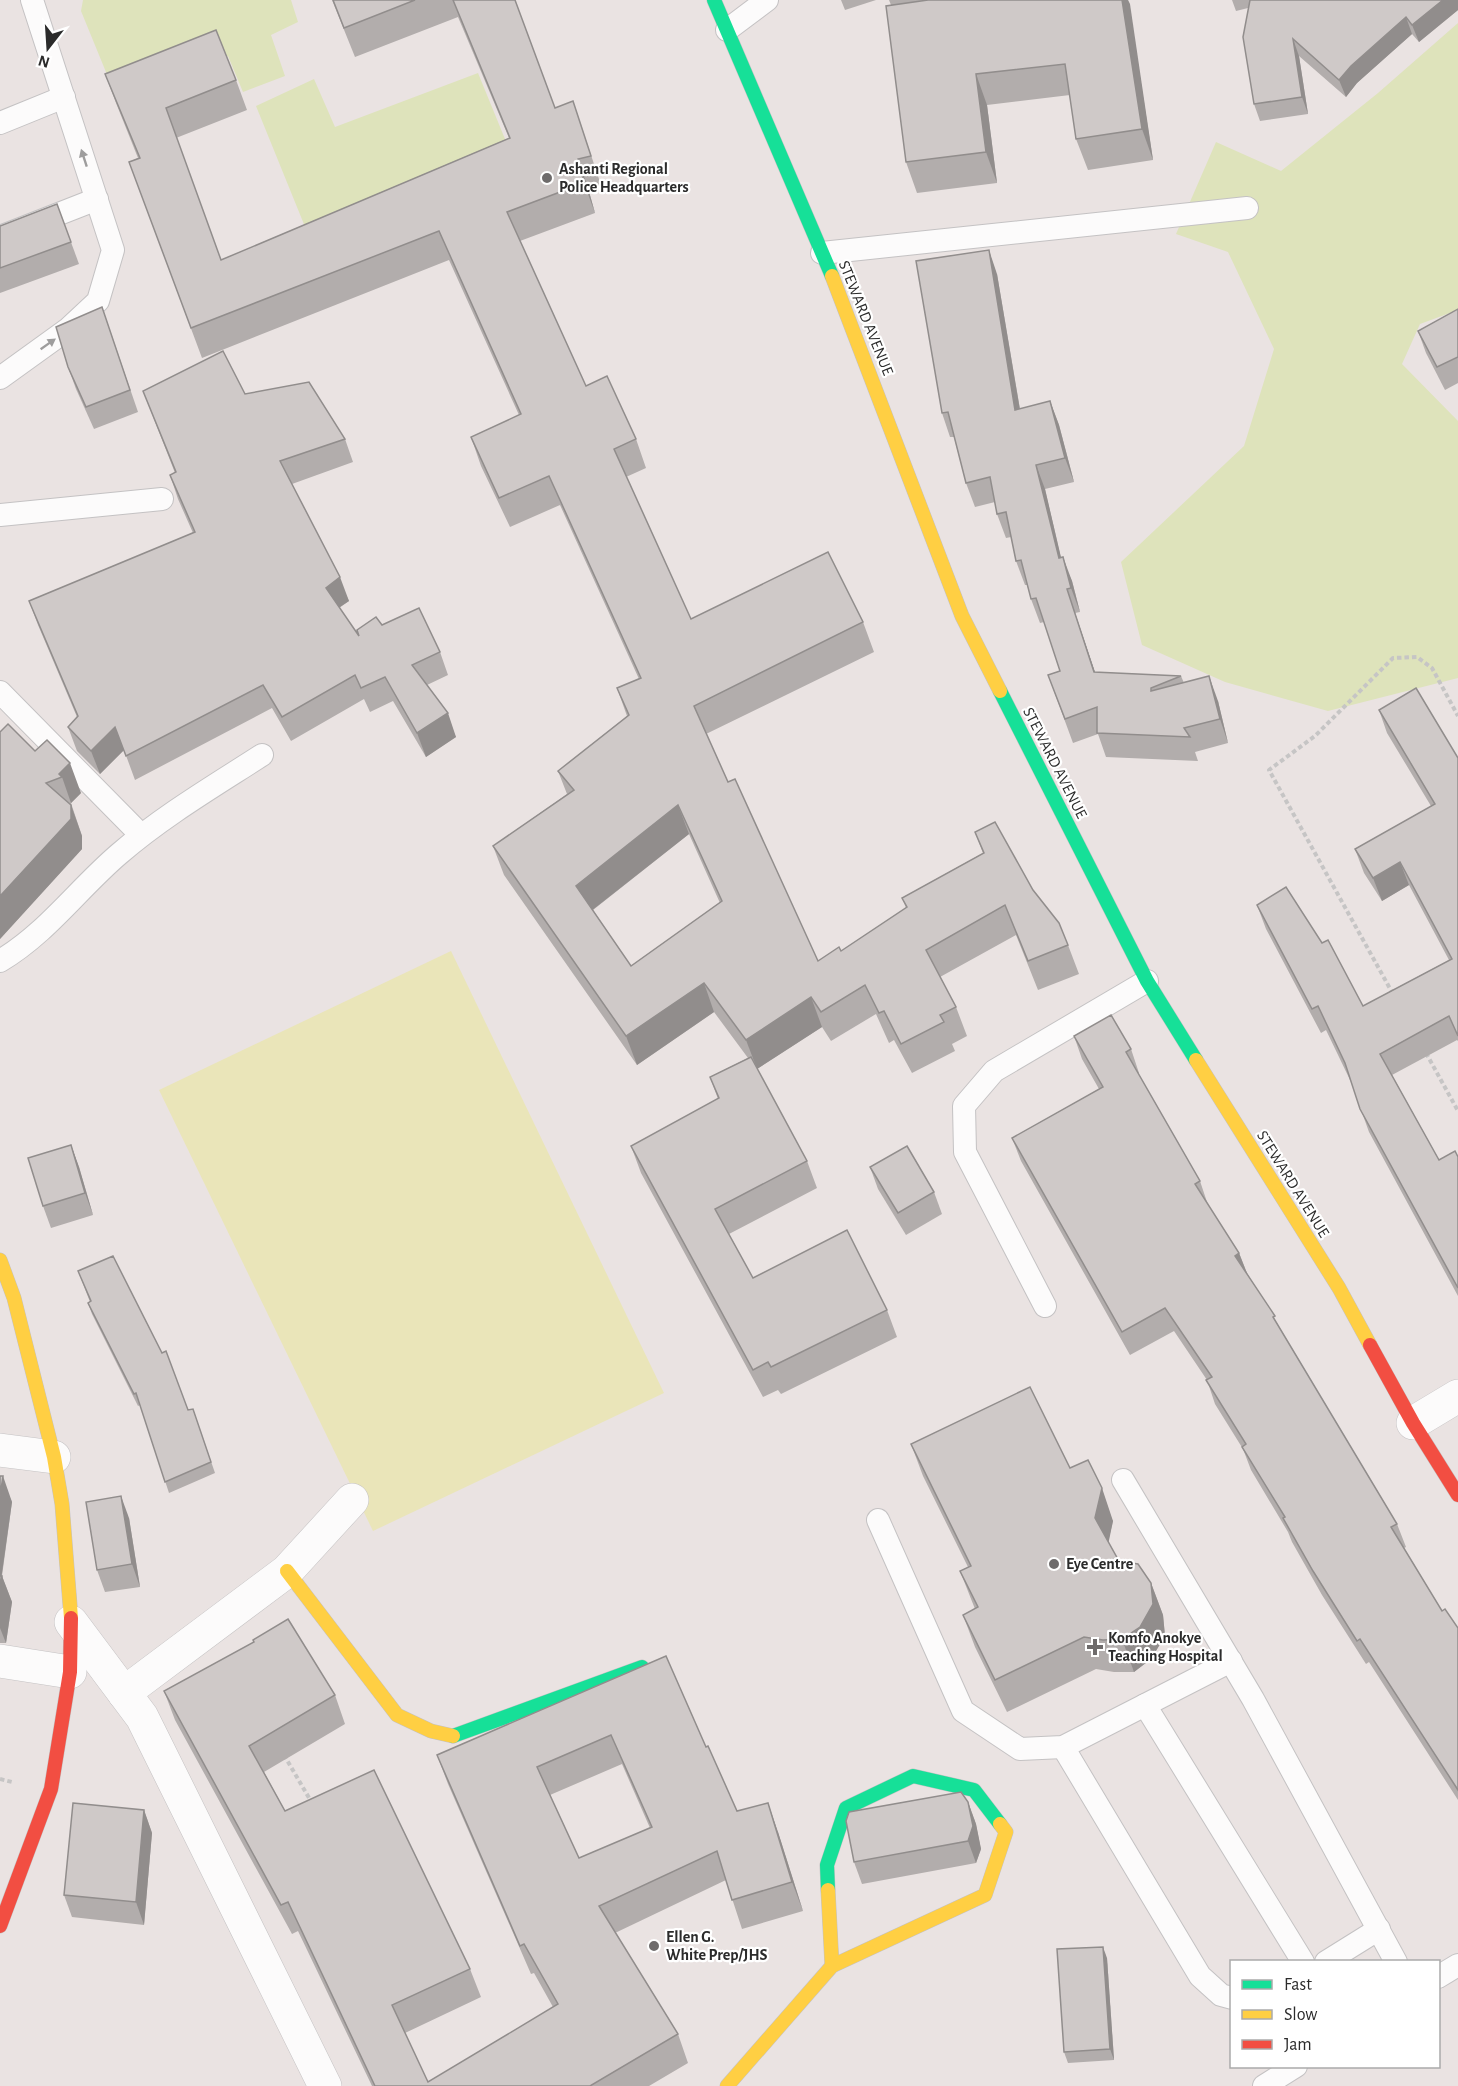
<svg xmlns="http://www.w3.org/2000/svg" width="1458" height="2086" viewBox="0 0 1458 2086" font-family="'Alegreya Sans',sans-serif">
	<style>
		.green { fill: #dee3bb }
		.pitch { fill: #eae5b9 }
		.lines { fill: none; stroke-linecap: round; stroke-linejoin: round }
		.lane-casing { stroke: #c4c2c3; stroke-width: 24 }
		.street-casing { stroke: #c4c2c3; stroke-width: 34 }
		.fast-casing { stroke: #c4c2c3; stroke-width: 15 }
		.slow-casing { stroke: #c4c2c3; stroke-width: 15 }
		.jam-casing { stroke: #c4c2c3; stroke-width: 15 }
		.path { stroke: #c6c5c5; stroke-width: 4; stroke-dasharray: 4.5 3; stroke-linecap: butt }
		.lane { stroke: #fcfbfb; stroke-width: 22 }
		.street { stroke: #fcfbfb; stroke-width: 33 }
		.fast { stroke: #16e098; stroke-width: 14 }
		.slow { stroke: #ffcf43; stroke-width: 14 }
		.jam { stroke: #f24e42; stroke-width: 14 }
		.wall { fill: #b2adac; fill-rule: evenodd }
		.shaded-wall { fill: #918d8c }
		.building { fill: #cfc9c8; stroke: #918d8c; stroke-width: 1.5; fill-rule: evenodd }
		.oneway { fill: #9e9d9d }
		.poi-dot { fill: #6e6b6b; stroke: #fff; stroke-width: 2 }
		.labels { text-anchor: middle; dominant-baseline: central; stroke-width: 4.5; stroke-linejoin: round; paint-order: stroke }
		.poi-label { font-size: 16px; font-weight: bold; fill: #2b2b2b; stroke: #fff; text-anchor: start }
		.street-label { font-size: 16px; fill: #2b2b2b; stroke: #fff }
	</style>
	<rect width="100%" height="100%" fill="#eae3e2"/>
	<!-- green -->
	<g class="green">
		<path d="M83,0H291L298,22L271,35L285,76L243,92L228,56L117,99L81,11Z"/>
		<path d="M1458,23V310L1420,324L1402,364L1458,421V678L1328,711L1225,682L1142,645L1121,562L1244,446L1274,349L1228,252L1176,234L1216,142L1281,171L1378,93Z"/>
		<path d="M478,73L516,166L312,244L256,106L314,79L335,127Z"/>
	</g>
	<!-- pitch -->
	<path class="pitch" d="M451,951L664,1393L373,1531L159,1090Z"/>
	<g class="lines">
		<defs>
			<g id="lane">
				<path d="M727,30L767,0"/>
				<path d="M0,123L64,97"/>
				<path d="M0,237L97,199"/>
				<path d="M822,253L1247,208"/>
				<path d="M0,378L68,329L98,301L113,250L32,0"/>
				<path d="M0,515L162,499"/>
				<path d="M0,692L141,835"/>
				<path d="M0,961C47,933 78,889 119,854C163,816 214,786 262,755"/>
				<path d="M1045,1306L965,1152L964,1106L994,1071L1147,981"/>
				<path d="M1123,1480L1253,1699L1396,1962"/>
				<path d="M878,1520L963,1711L1020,1749L1063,1747L1231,1661"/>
				<path d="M1145,1705L1303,1962"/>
				<path d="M1063,1747L1200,1976L1221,1995L1232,1998"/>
				<path d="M1326,1962L1379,1929"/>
				<path d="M1438,1977L1458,1965"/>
				<path d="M1264,2086L1296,2066"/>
			</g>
			<g id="street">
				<path d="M1413,1423L1458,1396"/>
				<path d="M0,1450L54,1457"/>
				<path d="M71,1622L142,1717L325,2086"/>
				<path d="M0,1661L70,1672"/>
				<path d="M124,1693L287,1571L352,1500"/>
			</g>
			<g id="fast">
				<path d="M714,0L832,276"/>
				<path d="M1000,691L1147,981L1196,1060"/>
				<path d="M453,1736L642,1667"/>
				<path d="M828,1890L827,1865L846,1808L913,1776L974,1790L1000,1824"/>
			</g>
			<g id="slow">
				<path d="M832,276L962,616L1000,691"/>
				<path d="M1196,1060L1339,1288L1370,1345"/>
				<path d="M0,1260L14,1298L54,1457L62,1504L71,1618"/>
				<path d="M287,1571L397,1715L431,1731L453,1736"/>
				<path d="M828,1890L832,1966"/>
				<path d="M727,2086L832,1966L985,1895L1006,1832L1000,1824"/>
			</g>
			<g id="jam">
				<path d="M1370,1345L1413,1423L1458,1495"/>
				<path d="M0,1926L51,1789L70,1672L71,1618"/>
			</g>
		</defs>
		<!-- lane casing -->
		<use href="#lane" class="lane-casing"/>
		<!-- street casing -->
		<use href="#street" class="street-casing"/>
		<!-- fast casing -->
		<use href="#fast" class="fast-casing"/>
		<!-- slow casing -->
		<use href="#slow" class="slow-casing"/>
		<!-- jam casing -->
		<use href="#jam" class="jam-casing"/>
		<!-- path -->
		<g class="path">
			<path d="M1393,994L1269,770L1315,736L1393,658L1417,657L1432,668L1458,716"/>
			<path d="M1426,1053L1458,1111"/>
			<path d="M284,1755L312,1803"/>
			<path d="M0,1779L12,1782"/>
		</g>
		<!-- lane -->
		<use href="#lane" class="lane"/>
		<!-- street -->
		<use href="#street" class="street"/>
		<!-- fast -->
		<use href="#fast" class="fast"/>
		<!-- slow -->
		<use href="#slow" class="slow"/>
		<!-- jam -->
		<use href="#jam" class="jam"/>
	</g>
	<!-- wall -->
	<g class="wall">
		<path d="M332,0H515L555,108L573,101L601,185L588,188L595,213L520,241L586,386L636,439L646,468L626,477L691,619L863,622L874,652L706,734L728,782L818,961L841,951L906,908L902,898L983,853L975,832L1033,890L1068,945L1079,974L1038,990L1016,935L940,977L956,1007L967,1036L952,1044L955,1051L912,1073L894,1040L889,1043L876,1014L831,1041L822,1027L757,1069L807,1161L817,1188L729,1234L753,1278L887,1310L897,1337L781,1394L778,1390L763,1397L641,1173L631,1146L718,1099L710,1077L748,1058L714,1012L637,1065L504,875L493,846L567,794L558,771L627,716L617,688L639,679L560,505L510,527L481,466L471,437L519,415L449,260L202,358L129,162L138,158L116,103L105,74L236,80L247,110L176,138L221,260L509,138L458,17L355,57ZM689,834L720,903L631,966L593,910Z"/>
		<path d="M841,0H876L845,10Z"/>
		<path d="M889,0H1128L1153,160L1088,170L1076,139L1070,95L987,105L997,183L917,193L906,162L891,5Z"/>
		<path d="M1232,0H1458V10L1419,42L1412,34L1357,83L1346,97L1299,56L1308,114L1260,121L1254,104L1248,8L1236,11Z"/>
		<path d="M57,204L79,264L0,293V226Z"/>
		<path d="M997,274L1020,409L1050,401L1059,425L1074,482L1045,489L1061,558L1072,581L1080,612L1075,613L1095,672L1181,676L1184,683L1218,701L1228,743L1195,752L1198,761L1106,757L1098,734L1073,743L1048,675L1060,671L1044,622L1040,623L1031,599L1027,585H1025L1016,561L1011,537L1006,538L997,514L995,502L975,507L966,483L954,437H950L942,413Z"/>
		<path d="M102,307L138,412L94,429L76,389L68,367Z"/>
		<path d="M1458,309V383L1445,390L1426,353L1418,331Z"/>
		<path d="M143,391L245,394L345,439L353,462L292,484L349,601L339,608L359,636L382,625L440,652L448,675L427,685L456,737L426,757L393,701L370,712L364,699L291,741L272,708L135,780L124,750L100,774L77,751L68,727L77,717L38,625L29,601L193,533L178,499L170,475L175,473Z"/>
		<path d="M1379,710L1458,758V1041L1457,1040L1392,1075L1439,1160L1458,1157V1296L1369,1132L1351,1082L1326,1030L1321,1033L1266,929L1257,905L1363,1006L1449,960L1409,885L1382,901L1364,873L1355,849L1431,806L1387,733Z"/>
		<path d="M35,751L81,793L71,803L82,836V849L0,939Z"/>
		<path d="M1074,1036L1131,1049L1139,1073H1138L1200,1181L1208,1205L1239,1253L1247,1273L1397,1524L1406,1547L1404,1548L1442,1611L1458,1628V1800L1369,1662L1366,1664L1322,1595L1292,1542L1288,1532L1251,1470L1243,1449L1215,1404L1207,1380L1174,1331L1130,1355L1021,1161L1012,1138L1099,1089L1082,1059Z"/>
		<path d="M71,1145L79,1167L93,1215L51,1228L43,1206Z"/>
		<path d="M870,1167L934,1192L942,1214L906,1235L878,1189Z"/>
		<path d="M78,1271L188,1410L193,1409L215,1473L169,1493L140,1405L138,1406L92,1314L88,1303L90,1302Z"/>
		<path d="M911,1444L1070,1468L1113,1521L1108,1542L1119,1561L1151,1583L1163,1615L1165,1636L1151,1659L1134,1672H1114L1096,1669L1007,1712L975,1647L963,1615L975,1609L960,1571L968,1567L923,1476Z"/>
		<path d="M0,1476L12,1502L2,1576L12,1602L6,1643H0Z"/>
		<path d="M129,1518L140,1587L105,1592L97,1570Z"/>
		<path d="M666,1656L706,1747L737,1811L778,1832L803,1911L742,1929L726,1880L615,1933L678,2034L688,2063L649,2086H372L298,1931L292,1934L175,1720L164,1691L335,1695L345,1724L264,1772L285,1811L470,1969L481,1997L405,2033L428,2082L553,2007L534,1973L531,1974L448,1784L437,1755ZM622,1764L650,1828L579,1858L550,1795Z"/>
		<path d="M968,1802L976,1824L981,1849L976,1863L862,1884L854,1862Z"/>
		<path d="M144,1810L152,1833L144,1925L72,1917L64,1895Z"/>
		<path d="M1107,1958L1114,2060L1068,2063L1064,2052Z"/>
	</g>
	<!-- shaded-wall -->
	<g class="shaded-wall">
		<path d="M1122,0H1128L1130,4L1153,160L1142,129Z"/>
		<path d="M1443,0H1458V10L1419,42L1412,25Z"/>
		<path d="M1406,17L1412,34L1357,83L1346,97L1339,80L1351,66Z"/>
		<path d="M1293,39L1299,56L1308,114L1302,97Z"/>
		<path d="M976,74L987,105L997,183L986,152Z"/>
		<path d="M578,159L588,188L595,213L584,183Z"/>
		<path d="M989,250L997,274L1024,434L1015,410Z"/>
		<path d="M1050,401L1059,425L1074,482L1065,458Z"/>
		<path d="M1036,465L1045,489L1067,583L1059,558Z"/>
		<path d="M1063,557L1072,581L1080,612L1071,588Z"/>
		<path d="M340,577L349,601L334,611L326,588Z"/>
		<path d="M1067,589L1075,613L1103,696L1094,672Z"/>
		<path d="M1209,676L1218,701L1228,743L1220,719Z"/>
		<path d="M448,713L456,737L426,757L417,733Z"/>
		<path d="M115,727L124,750L100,774L91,751Z"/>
		<path d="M70,763L81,793L71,803L62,777L59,774Z"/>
		<path d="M71,805L82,836V849L0,939V896Z"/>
		<path d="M678,805L689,834L586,915L576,886Z"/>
		<path d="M1400,862L1409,885L1382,901L1373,878Z"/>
		<path d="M704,983L714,1012L637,1065L626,1036Z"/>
		<path d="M811,997L822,1027L757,1069L746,1040Z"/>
		<path d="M71,1145L79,1167L93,1215L85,1193Z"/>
		<path d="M1239,1253L1248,1276L1235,1256Z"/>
		<path d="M3,1476L12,1502L0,1587V1496Z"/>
		<path d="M1102,1488L1113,1521L1107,1550L1095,1518Z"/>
		<path d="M121,1496L129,1518L140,1587L132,1564Z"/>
		<path d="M2,1576L12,1602L6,1643L0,1628V1590Z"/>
		<path d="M1151,1583L1163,1615L1165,1636L1151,1659L1134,1672L1122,1639Z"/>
		<path d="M968,1802L976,1824L981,1849L976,1863L968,1841Z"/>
		<path d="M768,1803L778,1832L803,1911L792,1882Z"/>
		<path d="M144,1810L152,1833L144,1925L136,1902Z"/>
		<path d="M1103,1947L1107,1958L1114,2060L1110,2049Z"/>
	</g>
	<!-- building -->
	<g class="building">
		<path d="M333,0H415L344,28Z"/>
		<path d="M453,0H515L555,108L573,101L591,156L578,159L584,183L507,212L586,386L607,376L636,439L614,449L691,619L828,552L863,622L694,706L728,782L735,779L818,961L839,947L841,951L907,907L902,898L984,853L975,832L995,822L1033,890L1059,923L1068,945L1028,961L1005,905L926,950L956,1007L940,1015L944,1022L901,1044L884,1011L879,1013L865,985L821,1012L811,997L746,1040L704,983L626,1036L493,846L574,790L558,771L629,715L617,688L641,678L549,476L499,498L471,437L521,414L439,231L191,328L129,162L140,158L105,74L216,30L236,80L166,108L221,260L510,138ZM678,805L722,901L631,966L576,886Z"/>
		<path d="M928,0H1122L1142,129L1076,139L1065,64L976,74L986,152L906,162L886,6Z"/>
		<path d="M1250,0H1443L1412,25L1406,17L1351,66L1339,80L1293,39L1302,97L1254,104L1243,37Z"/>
		<path d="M57,204L71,242L0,268V226Z"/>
		<path d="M989,250L1015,410L1050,401L1065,458L1036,465L1059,558L1063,557L1071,588L1067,589L1094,672L1181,676L1151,688V691L1209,676L1220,719L1184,728L1190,737L1097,733V707L1065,719L1048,675L1060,671L1036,598L1031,599L1021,560L1016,561L1006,512L997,514L990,477L966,483L948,412L942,413L916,261Z"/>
		<path d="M102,307L130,390L86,407L68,367L56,327Z"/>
		<path d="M1458,309V357L1437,367L1418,331Z"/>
		<path d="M223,351L245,394L309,382L345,439L280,461L340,577L326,588L359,636L357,630L376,617L382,625L419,608L440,652L412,665L448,713L417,733L385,677L361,688L355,675L282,717L263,685L126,756L115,727L91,751L68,727L78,716L29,601L195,532L170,475L176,472L143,391Z"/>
		<path d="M1416,688L1458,758V1036L1449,1016L1380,1054L1439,1160L1455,1151L1458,1157V1288L1360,1109L1345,1063L1318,1006L1312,1009L1257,905L1286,887L1322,943L1328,940L1363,1006L1452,959L1400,862L1373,878L1355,849L1435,804L1379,710Z"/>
		<path d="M8,724L35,751L47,740L70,763L59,774L62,777L46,783L71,805V819L0,896V732Z"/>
		<path d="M1111,1015L1131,1049L1126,1052L1200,1181L1195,1184L1239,1253L1235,1256L1275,1316L1273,1317L1397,1524L1391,1527L1442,1611L1445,1609L1458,1628V1790L1360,1639L1357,1641L1313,1571L1283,1518L1285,1517L1242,1447L1246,1444L1206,1380L1212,1377L1165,1308L1122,1332L1012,1138L1103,1087L1074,1036Z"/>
		<path d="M751,1057L807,1161L715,1209L753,1278L847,1230L887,1310L771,1367L768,1362L753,1370L631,1146L719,1098L710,1077Z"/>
		<path d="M71,1145L85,1193L43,1206L28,1158Z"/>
		<path d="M907,1146L934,1192L898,1213L870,1167Z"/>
		<path d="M113,1256L162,1353L166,1351L188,1410L193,1409L211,1462L165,1482L136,1393L134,1394L88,1303L91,1301L78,1271Z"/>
		<path d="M1030,1387L1070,1468L1088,1460L1102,1488L1095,1518L1119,1561L1138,1564L1151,1583L1153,1604L1140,1627L1122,1639L1103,1640L1084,1637L995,1680L963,1615L978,1607L960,1571L971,1566L911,1444Z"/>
		<path d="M0,1476H3L0,1496Z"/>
		<path d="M121,1496L132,1564L97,1570L86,1502Z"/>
		<path d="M0,1576H2L0,1590Z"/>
		<path d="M288,1619L335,1695L249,1746L285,1811L374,1770L470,1969L392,2005L428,2082L558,2004L524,1944L520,1946L437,1755L666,1656L706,1747L708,1746L737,1811L768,1803L792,1882L732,1900L717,1851L599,1906L678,2034L590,2086H375L288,1902L281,1905L164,1691L254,1642L253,1640ZM611,1735L652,1827L579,1858L537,1767Z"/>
		<path d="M961,1792L968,1802L973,1826L968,1841L854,1862L846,1821L849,1812Z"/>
		<path d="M73,1803L144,1810L136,1902L64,1895Z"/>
		<path d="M1103,1947L1110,2049L1064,2052L1057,1949Z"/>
	</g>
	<!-- one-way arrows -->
	<defs><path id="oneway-solid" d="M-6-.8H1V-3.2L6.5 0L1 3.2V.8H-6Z" transform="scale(1.5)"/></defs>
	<g class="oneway">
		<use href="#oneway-solid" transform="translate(84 158) rotate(-108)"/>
		<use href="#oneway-solid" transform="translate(48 344) rotate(-35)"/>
	</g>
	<!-- markers -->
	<g class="poi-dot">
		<circle cx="547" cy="178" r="6"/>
		<circle cx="1054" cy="1564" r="6"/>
		<path d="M1092 1638h6v6h6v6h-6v6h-6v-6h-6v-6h6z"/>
		<circle cx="654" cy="1946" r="6"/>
	</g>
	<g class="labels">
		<!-- poi labels -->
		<g class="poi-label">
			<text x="559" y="169">Ashanti Regional<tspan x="559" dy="18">Police Headquarters</tspan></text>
			<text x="1066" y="1564">Eye Centre</text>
			<text x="1108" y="1638">Komfo Anokye<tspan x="1108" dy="18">Teaching Hospital</tspan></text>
			<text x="666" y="1937">Ellen G.<tspan x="666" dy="18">White Prep/JHS</tspan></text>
		</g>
		<!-- street labels -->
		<g class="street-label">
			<text transform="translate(866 318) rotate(68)">STEWARD AVENUE</text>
			<text transform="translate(1055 763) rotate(63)">STEWARD AVENUE</text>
			<text transform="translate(1293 1184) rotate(58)">STEWARD AVENUE</text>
		</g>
	</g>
	<!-- legend -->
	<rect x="1230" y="1960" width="210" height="108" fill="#ffffff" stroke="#aaaaaa" stroke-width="1.5"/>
	<rect x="1242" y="1980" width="30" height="9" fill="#16e098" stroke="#aaaaaa" stroke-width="1.5"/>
	<text x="1284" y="1990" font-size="18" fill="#2b2b2b">Fast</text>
	<rect x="1242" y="2010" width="30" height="9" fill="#ffcf43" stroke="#aaaaaa" stroke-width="1.5"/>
	<text x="1284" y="2020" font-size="18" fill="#2b2b2b">Slow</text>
	<rect x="1242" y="2040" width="30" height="9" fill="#f24e42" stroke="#aaaaaa" stroke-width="1.5"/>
	<text x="1284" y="2050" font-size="18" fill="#2b2b2b">Jam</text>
	<!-- north arrow -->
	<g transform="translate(48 48) rotate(197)" stroke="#ffffff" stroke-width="4.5" paint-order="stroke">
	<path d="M0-4.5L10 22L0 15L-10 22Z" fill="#2b2b2b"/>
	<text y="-9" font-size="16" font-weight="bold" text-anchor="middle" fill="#2b2b2b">N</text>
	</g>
</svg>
